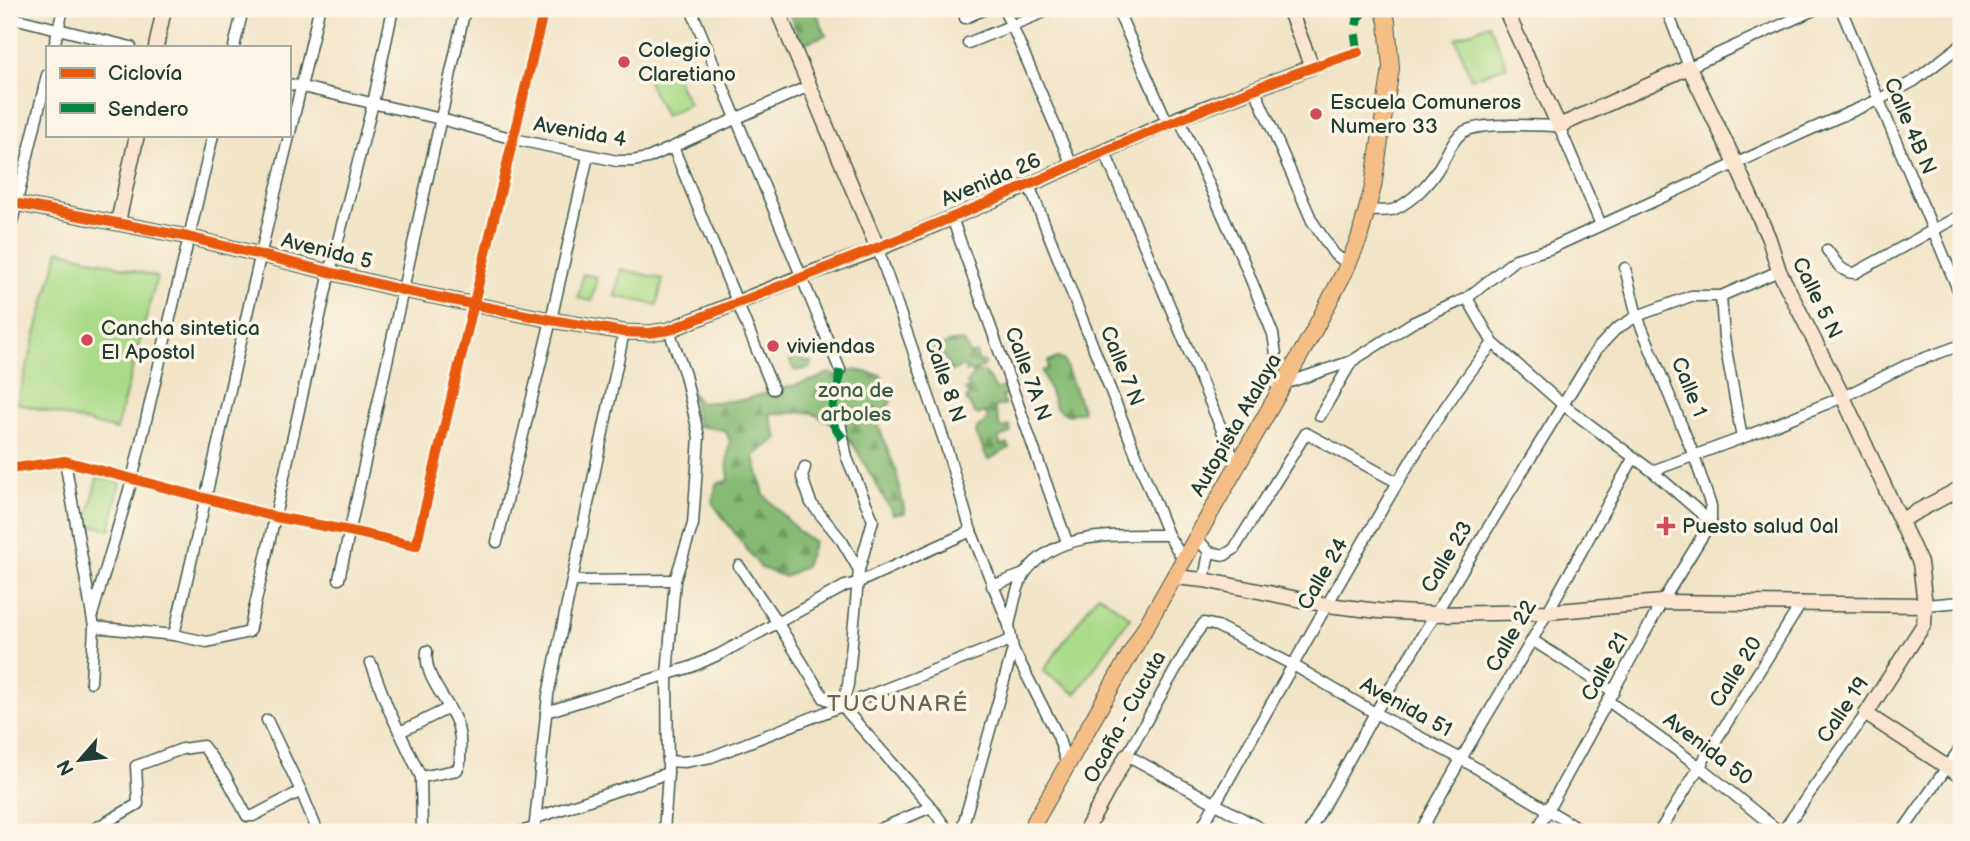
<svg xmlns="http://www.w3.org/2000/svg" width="1970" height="841" viewBox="0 0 1970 841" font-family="'Balsamiq Sans',sans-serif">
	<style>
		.green { fill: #aadb89; stroke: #648c5e; stroke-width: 2 }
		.forest { fill: url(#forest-firs); stroke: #537c54; stroke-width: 2 }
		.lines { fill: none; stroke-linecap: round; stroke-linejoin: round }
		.street-casing { stroke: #3e564a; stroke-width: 13 }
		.secondary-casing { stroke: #3e564a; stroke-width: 17 }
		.primary-casing { stroke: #3e564a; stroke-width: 18 }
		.street { stroke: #fff; stroke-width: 10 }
		.secondary { stroke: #fbe5cf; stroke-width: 14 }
		.primary { stroke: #f6be87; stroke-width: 16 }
		.quiet { stroke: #00873e; stroke-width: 9; stroke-dasharray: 18 9; stroke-linecap: butt }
		.cycleway-casing { stroke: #fcf5e5; stroke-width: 15 }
		.cycleway { stroke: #e8590c; stroke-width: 10 }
		.poi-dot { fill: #d1495b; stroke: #fcf5e5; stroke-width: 2.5 }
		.labels { text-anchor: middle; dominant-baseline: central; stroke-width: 7; stroke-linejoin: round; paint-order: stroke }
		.poi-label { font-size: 21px; fill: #1f3d34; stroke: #fcf5e5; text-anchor: start }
		.street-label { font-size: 21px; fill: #1f3d34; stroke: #fcf5e5 }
		.park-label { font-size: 21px; fill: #3b5d45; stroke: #fcf5e5 }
		.neighbourhood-label { font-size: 23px; letter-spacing: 2px; fill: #686658; stroke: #fcf5e5 }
	</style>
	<defs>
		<pattern id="forest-firs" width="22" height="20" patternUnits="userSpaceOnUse" patternTransform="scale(1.75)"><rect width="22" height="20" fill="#87bb75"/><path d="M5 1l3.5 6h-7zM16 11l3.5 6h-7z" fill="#6e9961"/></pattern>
	</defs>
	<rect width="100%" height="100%" fill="#fcf5e5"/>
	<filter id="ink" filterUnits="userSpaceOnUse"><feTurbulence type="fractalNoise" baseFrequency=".0143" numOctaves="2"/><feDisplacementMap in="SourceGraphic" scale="14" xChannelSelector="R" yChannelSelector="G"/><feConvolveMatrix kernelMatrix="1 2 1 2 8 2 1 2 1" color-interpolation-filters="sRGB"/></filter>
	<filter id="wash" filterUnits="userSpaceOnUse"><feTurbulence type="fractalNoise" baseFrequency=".00686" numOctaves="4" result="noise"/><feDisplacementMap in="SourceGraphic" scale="28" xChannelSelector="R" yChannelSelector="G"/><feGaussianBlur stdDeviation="1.57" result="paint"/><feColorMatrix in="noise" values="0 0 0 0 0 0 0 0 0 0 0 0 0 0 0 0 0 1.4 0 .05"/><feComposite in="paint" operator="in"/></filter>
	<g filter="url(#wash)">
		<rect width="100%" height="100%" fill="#f1e4c6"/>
		<!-- green -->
		<g class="green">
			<path d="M1489,24L1507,66L1471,79L1456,38Z"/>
			<path d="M671,68L689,104L665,116L647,80Z"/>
			<path d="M59,250L157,277L116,430L17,403Z"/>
			<path d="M621,269L663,279L657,305L615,296Z"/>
			<path d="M583,274L597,277L592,301L578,298Z"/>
			<path d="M97,477L120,482L110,530L87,524Z"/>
			<path d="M1098,594L1130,617L1076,694L1043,671Z"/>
		</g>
		<!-- forest -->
		<g class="forest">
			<path d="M787,9H815L826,35L802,44Z"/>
			<path d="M964,341L970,355L976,353L979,362L983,361L985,363L982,368H978L973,373L969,370L966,372L965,367H961L951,371L945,357L934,361L930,350L951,342Z"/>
			<path d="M797,351L803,362L810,361L812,364L809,368L795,371C791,365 789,362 790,354Z"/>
			<path d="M1058,358L1064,361L1083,411L1068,415L1056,408L1042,371L1048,369V361Z"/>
			<path d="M853,370L881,375L891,401L878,425L896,471L905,513L893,514L855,447L838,426L810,412L769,414L778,438L754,456L764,495L799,532L814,542L805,566L785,577L761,568L713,504L716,484L729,480L727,462L730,441L725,430L698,426L691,392L700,403L742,400L816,379L829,373L837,376Z"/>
			<path d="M977,370L982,373L985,372L996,390L1005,386L1008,394L1002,396L1005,405L994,407L1001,429L1010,425L1011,433L998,438L1001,446L1008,444L1009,448L988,460L976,433L977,428L983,425L988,418L985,412L978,415L974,412L966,399L969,394L965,390L969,388L967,383Z"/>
		</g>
	</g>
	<g filter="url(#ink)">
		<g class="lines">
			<defs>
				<g id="street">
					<path d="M691,9L840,370"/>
					<path d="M1003,9L1012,26L1072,165"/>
					<path d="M1117,9L1164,115"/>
					<path d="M1357,9L1359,14"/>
					<path d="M1668,9V13L1689,67L1816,9"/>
					<path d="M1841,9L1961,297"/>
					<path d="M9,17L131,47"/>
					<path d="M965,18L985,9"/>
					<path d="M968,43L1052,9"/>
					<path d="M54,47L63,9"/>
					<path d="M234,47L243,9"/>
					<path d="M1312,67L1358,52"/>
					<path d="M289,84L441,119L514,139L617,161H632L648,158L809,86"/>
					<path d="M1255,90L1312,221L1334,254L1348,264"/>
					<path d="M1179,118L1243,260L1273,334L1276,354L1272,373L1273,380L1280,391"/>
					<path d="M673,147L773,389"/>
					<path d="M1104,150L1237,466"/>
					<path d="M1029,185L1168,535L1183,559"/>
					<path d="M1368,210C1377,211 1387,212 1395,209C1414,200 1431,182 1441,164C1448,153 1452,140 1462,133C1479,121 1537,126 1559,126L1601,225"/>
					<path d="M952,218L1067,542"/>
					<path d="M9,235L47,75"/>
					<path d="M878,249L945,443L971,531L1009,625L1013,649L1058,736L1067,765"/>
					<path d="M1827,250C1835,260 1840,273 1855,273L1961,215"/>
					<path d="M1625,268L1637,316L1694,456L1711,506V522"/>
					<path d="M1721,296L1724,338L1742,438"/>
					<path d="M1467,298L1493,343L1562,404L1652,471L1711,522"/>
					<path d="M1284,384L1352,361L1412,323L1467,298L1516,259L1549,249L1807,131L1878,100L1914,81L1961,45"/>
					<path d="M1320,416L1352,361"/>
					<path d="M840,422L847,458L873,520L859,570"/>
					<path d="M65,461L94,627L91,682"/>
					<path d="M805,467L802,477L811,503L842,541L859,570L848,685L842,706"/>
					<path d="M9,469L65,461L276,517L350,531L416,546L544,9"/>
					<path d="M1652,471L1742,438L1843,397L1911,363L1961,345"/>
					<path d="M1196,537L1209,552L1225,555L1234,549L1306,433L1397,482"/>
					<path d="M497,542L551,320L588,156"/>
					<path d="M739,566L777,622L824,698L842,706L931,807L949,832"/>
					<path d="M339,579L465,9"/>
					<path d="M1204,580L1209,552"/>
					<path d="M573,581L675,580"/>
					<path d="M992,586L1024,574"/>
					<path d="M1925,605L1961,602"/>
					<path d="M92,615L132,480L213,135"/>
					<path d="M1009,625C1013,609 1016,586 1025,573C1058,529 1119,536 1168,535"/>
					<path d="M94,627L174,635L207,642L249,632L330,272L373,103L393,9"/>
					<path d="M174,635C204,509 231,383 260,257C279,174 301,92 319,9"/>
					<path d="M1532,640L1614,692"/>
					<path d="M371,663L388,708L421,777L422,832"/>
					<path d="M1608,701L1700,767L1780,832"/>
					<path d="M546,712L691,667L720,654L845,586L857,583L971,531"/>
					<path d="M267,720L301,791L318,832"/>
					<path d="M400,732L449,708"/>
					<path d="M667,761L684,762L711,757L1011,640"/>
					<path d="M421,777L457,770C461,765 460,761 460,755C461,746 460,735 458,727C451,701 423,680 427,651"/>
					<path d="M536,818L668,773"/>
					<path d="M89,832L138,804L136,766L182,749L203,746L226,777L247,816H253L301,791"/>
					<path d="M519,832L534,828"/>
					<path d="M534,832L548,695L624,332"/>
					<path d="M664,832L668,773L667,675L675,580L693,524L699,437L685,375L669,330"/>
					<path d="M873,832L931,807"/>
					<path d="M961,832L1013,649"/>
					<path d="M1199,832C1251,741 1301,649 1354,558C1397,483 1438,410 1493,343"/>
					<path d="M1267,832L1127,755L1195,635L1204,623L1217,626L1293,665L1375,713L1461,759L1585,832"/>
					<path d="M1309,832L1375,713L1597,349L1616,329L1637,316L1691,296H1721L1779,271"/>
					<path d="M1420,832L1461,759L1532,640L1634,457"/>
					<path d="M1536,832L1662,602L1711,522"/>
					<path d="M1659,832L1802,602"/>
					<path d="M1782,832L1866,714"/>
					<path d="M1902,832L1961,747"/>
				</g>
				<g id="secondary">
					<path d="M777,9L878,249"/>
					<path d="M1505,9L1559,126L1689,67L1736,164L1769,239L1779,271L1843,397L1920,563L1925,605L1924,624L1866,714L1961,776"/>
					<path d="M156,47L164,9"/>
					<path d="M9,202L188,237L402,290L551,320L624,332L649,333L669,330L803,276L878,249L1029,185L1179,118L1312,67L1289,9"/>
					<path d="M118,222L137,135"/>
					<path d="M1901,520L1961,488"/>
					<path d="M1174,577L1204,580L1327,605L1379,611L1435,614L1547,612L1662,602L1925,605"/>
					<path d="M1085,832L1127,755"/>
				</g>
				<path id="primary" d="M1029,832L1311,336L1345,271L1359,239L1373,187L1391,68L1387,22L1383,9"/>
			</defs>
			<!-- street casing -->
			<use href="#street" class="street-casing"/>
			<!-- secondary casing -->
			<use href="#secondary" class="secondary-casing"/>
			<!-- primary casing -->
			<use href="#primary" class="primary-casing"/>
			<!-- street -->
			<use href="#street" class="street"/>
			<!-- secondary -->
			<use href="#secondary" class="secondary"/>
			<!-- primary -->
			<use href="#primary" class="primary"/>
			<!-- quiet -->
			<g class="quiet">
				<path d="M1358,52L1355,33L1359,14"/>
				<path d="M840,370C839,377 839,385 837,392C831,413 827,420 843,438"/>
			</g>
			<defs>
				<g id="cycleway">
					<path d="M9,202L188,237L402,290L551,320L624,332L649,333L669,330C774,288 880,248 984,204C1108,151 1230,93 1358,52"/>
					<path d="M9,469L65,461L276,517L350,531L416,546L544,9"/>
				</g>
			</defs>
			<!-- cycleway casing -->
			<use href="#cycleway" class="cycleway-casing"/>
			<!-- cycleway -->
			<use href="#cycleway" class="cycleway"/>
		</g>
	</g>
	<!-- markers -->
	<g class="poi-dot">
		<circle cx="624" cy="62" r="7"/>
		<circle cx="1316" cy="114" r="7"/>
		<circle cx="87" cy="340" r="7"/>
		<circle cx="773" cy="346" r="7"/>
		<path d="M1662.5 515.5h7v7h7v7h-7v7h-7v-7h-7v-7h7z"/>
	</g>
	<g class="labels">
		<!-- poi labels -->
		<g class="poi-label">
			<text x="638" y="50">Colegio<tspan x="638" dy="24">Claretiano</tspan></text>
			<text x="1330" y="102">Escuela Comuneros<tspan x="1330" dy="24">Numero 33</tspan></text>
			<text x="101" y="328">Cancha sintetica<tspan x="101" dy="24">El Apostol</tspan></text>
			<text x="787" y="346">viviendas</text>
			<text x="1682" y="526">Puesto salud 0al</text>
		</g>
		<!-- street labels -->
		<g class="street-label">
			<text transform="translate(1910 126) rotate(67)">Calle 4B N</text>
			<text transform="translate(580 132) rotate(10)">Avenida 4</text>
			<text transform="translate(991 180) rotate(-23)">Avenida 26</text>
			<text transform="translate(327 251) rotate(14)">Avenida 5</text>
			<text transform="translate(1817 298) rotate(64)">Calle 5 N</text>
			<text transform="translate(1122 366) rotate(68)">Calle 7 N</text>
			<text transform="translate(1028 374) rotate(70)">Calle 7A N</text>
			<text transform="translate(945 380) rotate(71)">Calle 8 N</text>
			<text transform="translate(1689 387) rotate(68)">Calle 1</text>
			<text transform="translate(1236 425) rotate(-60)">Autopista Atalaya</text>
			<text transform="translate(1447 557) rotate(-59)">Calle 23</text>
			<text transform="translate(1323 574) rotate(-60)">Calle 24</text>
			<text transform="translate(1511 636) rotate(-60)">Calle 22</text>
			<text transform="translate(1605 667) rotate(-61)">Calle 21</text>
			<text transform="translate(1736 672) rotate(-58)">Calle 20</text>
			<text transform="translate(1406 707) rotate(29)">Avenida 51</text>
			<text transform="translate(1843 710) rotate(-56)">Calle 19</text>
			<text transform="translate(1125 717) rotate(-61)">Ocaña - Cucuta</text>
			<text transform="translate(1708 749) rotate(37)">Avenida 50</text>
		</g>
		<!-- park labels -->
		<g class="park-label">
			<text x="856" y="390">zona de<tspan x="856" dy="24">arboles</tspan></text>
		</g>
		<!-- neighbourhood labels -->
		<g class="neighbourhood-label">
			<text x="898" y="704">TUCUNARÉ</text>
		</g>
	</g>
	<!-- margin -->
	<rect width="1970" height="841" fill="none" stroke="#fcf5e5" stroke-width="35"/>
	<!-- legend -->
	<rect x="46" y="46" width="245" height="91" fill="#fcf5e5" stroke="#a4ab9e" stroke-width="2"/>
	<rect x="60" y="68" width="35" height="10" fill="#e8590c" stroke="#a4ab9e" stroke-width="2"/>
	<text x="108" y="80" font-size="21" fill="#1f3d34">Ciclovía</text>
	<rect x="60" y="103" width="35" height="10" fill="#00873e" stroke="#a4ab9e" stroke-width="2"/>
	<text x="108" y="116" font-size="21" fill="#1f3d34">Sendero</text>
	<!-- north arrow -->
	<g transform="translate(80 760) rotate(242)" stroke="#fcf5e5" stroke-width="5" paint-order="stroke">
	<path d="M0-5L12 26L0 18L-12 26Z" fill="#1f3d34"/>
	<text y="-10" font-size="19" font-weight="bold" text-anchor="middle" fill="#1f3d34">N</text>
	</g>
</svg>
